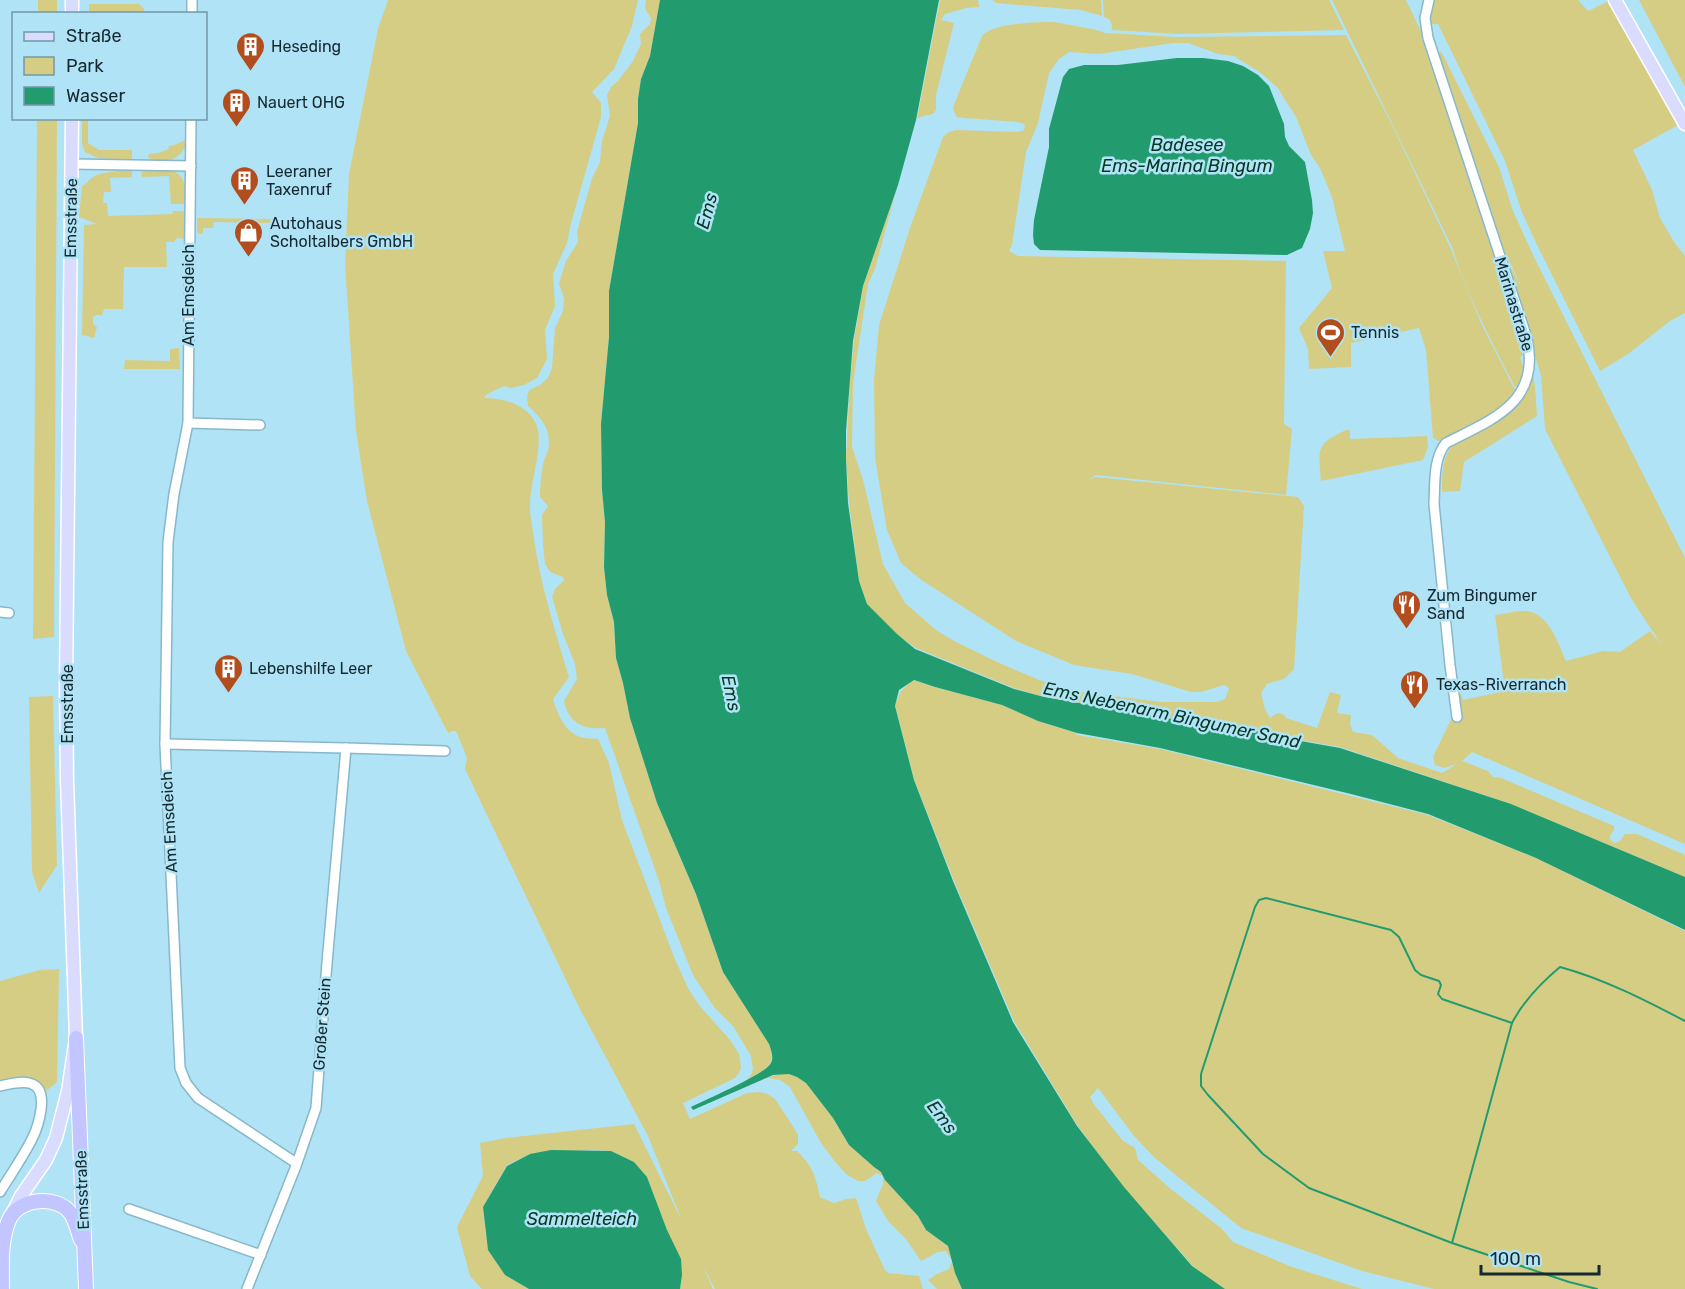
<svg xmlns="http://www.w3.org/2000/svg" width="1685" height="1289" viewBox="0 0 1685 1289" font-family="Rubik,sans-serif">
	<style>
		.green { fill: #d6cd84 }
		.water { fill: #229c6f }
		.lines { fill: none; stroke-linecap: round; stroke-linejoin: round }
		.stream { stroke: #229c6f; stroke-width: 2 }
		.minor-casing { stroke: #87b8ca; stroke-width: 12 }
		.major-casing { stroke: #fff; stroke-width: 15 }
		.highway-casing { stroke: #fff; stroke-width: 16 }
		.minor { stroke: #fff; stroke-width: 9 }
		.major { stroke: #dadcff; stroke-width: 12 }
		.highway { stroke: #c2c5ff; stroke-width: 14 }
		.labels { text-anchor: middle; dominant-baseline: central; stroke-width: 5; stroke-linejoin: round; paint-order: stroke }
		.poi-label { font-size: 16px; fill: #152930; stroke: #b0e3f5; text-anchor: start }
		.street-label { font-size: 16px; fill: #152930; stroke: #b0e3f5 }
		.water-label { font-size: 18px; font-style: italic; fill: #053724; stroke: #b0e3f5 }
	</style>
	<rect width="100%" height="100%" fill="#b0e3f5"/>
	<!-- green -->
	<g class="green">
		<rect x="38" y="0" width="19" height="13"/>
		<path d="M388,0H638L632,26L614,69L592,92L601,103V117L570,227L567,243L553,274L555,306L545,330L547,359L537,378L524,385L511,388L504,386L487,394L484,398C505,398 533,406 538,430C542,452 529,485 530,508C530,518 533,529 534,539C541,586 555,631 569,677L553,699C557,713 564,730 578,736C583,739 592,738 598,739L609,763L622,820L674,957L688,988L698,1004L730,1040L739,1054L741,1067L739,1073L735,1078L683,1103L690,1119L747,1093L759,1092L768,1094L775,1099L796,1131L798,1135V1144L791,1151H797C814,1168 815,1175 820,1197L834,1203L846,1199L856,1198L866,1229L885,1270L888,1273L919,1276L923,1289H715L703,1266L713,1289H680L682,1275L667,1230L647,1177L634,1162L611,1151L591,1150L530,1154L507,1165L483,1207L486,1237L505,1275L529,1289H482L470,1276L457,1227L483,1176L480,1143L506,1138L634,1124L682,1221L648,1136L579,1007L465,769L467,758L456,731H452L448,733L406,651L367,501L356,431L345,264L349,174L378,29Z"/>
		<path d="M646,0H660L650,56L641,79L638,99V123L609,291V337L601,425L602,490L605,522L604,567L607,595L614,622L616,658L623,683L630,718L657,803L696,894L723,972L769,1044C778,1068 763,1070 746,1080L751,1075L753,1069L751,1056L733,1026L714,1007L693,975L666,908L659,881L605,728C584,730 569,724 564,701L577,679L575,664L563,634L552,597L555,589L564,580L563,577L550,572L545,564L543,545L542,515L548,506L540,497C540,486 541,475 543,464C544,459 546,455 548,451C552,431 543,419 528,406L527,397L529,390L540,385L548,378L552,368L555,328L563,311L564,299L559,283L566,261L578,242L577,232L580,221L592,178L600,162L602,141L610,116L607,95L611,87L618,81L633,61L641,44L640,34L650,24L651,18L645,9Z"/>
		<path d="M940,0H978L979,7L966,8L945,14L941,20L954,23L936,95V110L933,114L920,117L917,119Z"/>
		<path d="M993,0H1101L1102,16L1081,10L1007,4L996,3Z"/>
		<path d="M1103,0H1329L1344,30L1178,34L1112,30C1112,23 1111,19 1104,17Z"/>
		<path d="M1332,0H1406L1424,38L1524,344L1525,353L1520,357L1524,370L1519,386L1515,387C1492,342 1467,296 1452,247Z"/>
		<path d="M1434,0H1578L1588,11L1609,1L1678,125L1633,150L1652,190L1660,218L1674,242L1685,256V313L1670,321L1628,354L1600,371L1537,245L1521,210L1505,161L1438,24H1431V15Z"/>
		<path d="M1639,0H1685V87Z"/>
		<path d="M89,4H139L144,9V13H89Z"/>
		<path d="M1054,22L1097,30L1105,33L1177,37L1346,35L1393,127L1450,247L1481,323L1516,392L1508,405L1487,419L1441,442L1433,438L1426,350L1419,328L1351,343V367L1309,369L1308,349L1299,328L1332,288L1323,251H1345L1332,197L1320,168L1311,155L1296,117L1277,87L1261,73L1234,56L1218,54L1188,43H1173L1099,54L1069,52L1059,59L1049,73L1038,123L1026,152L1012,245L1009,251L1018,256L1286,261L1284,424L1292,429L1286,495L1096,475L1088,480L1095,477L1298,497L1304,506L1294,669L1284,679L1267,684L1261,693L1265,709L1270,718L1277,713L1283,714L1286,718L1317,728L1330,692L1341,695L1337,713L1351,715L1350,724L1353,732L1372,735L1398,758L1442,773L1457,764L1444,768L1435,765L1433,757L1455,711L1458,695L1461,694L1463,700L1505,691L1495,615C1504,614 1514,611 1523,611C1549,611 1557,642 1566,661L1603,651L1620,652L1650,631L1661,644L1632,600L1545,429L1541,376L1529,335L1496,239L1523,290L1497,235L1438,55L1440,51L1442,53L1499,167L1513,211L1533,255L1685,558V844L1472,752L1462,761L1488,771L1493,777L1501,778L1614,826V830L1610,836L1611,841L1614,843L1619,842L1625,834H1637L1685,855V877L1511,804L1340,747L1295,739L1267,731L1219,726L1043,697L1014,688L916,648L897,635L867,604L859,581L849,502L846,458L850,381L854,340L863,286L897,187L875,269L868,284L853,383L852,447L863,480L883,564L905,603L936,630L954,641L997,662L1039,680L1082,692L1161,702H1217L1225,699L1229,688L1224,685L1201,692H1191L1132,674L1074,665L1016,641L920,579L901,563L887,530L875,458L874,380L879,325L911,225L943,137L949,132L956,130L1017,132L1023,131L1025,127L1024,124L1018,122L964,118L957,117L955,114L953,107L982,36C993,23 1037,22 1054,22Z"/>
		<path d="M57,119L54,637L33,639L37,119Z"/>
		<path d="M82,119H88V143L99,150H132V158L129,160L98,158L85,152L82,144Z"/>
		<path d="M184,141L186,143C183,159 162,167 148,157L149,154L158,153L169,149L168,147Z"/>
		<path d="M170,169C187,177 186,187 186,204H171L169,176L142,177L141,170Z"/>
		<path d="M132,170V177L110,178L111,192H104L103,203H107L108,216L172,214L173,211H186L185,239L177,238L174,242H166L167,267H124L123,309H104L102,315H96L93,317V324L97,327L94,338L82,335L84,225L97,224L79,217L82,186C87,184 88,180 93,177C104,171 119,171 132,170Z"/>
		<path d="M197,218L278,219V223L214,222L213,228H203V234L197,233Z"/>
		<path d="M179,348L180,369H124L125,360L170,361V349Z"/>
		<path d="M1533,373L1535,387L1537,416L1464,462L1460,491L1442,492C1442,476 1442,455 1455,443C1461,437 1473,434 1480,431C1506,419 1524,400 1533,373Z"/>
		<path d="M1346,430H1350V439L1427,436L1428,447L1423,460L1321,481C1319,449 1314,445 1346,430Z"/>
		<path d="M913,680L934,687L1002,705L1041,722L1076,733L1077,735L1160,749L1428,815L1536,858L1685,931V1289H1434L1362,1271L1241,1228L1155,1158L1134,1136L1098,1088L1090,1097L1093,1103L1122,1140L1135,1148L1138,1160L1172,1190L1221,1228L1233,1242L1292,1267L1362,1289H1221L1193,1266L1123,1187L1077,1125L1014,1021L954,881L914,779L895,705L901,691Z"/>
		<path d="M53,696L57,865L39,893L32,872L29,697Z"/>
		<path d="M59,969L57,1082L46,1091C34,1075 18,1079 0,1082V981L40,970Z"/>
		<path d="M780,1074H789L797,1077L806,1083L833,1118L849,1145L874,1167L881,1172L885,1180L918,1216L925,1229L948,1246L955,1273L962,1289H937L928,1280L937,1274L949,1269L952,1261L946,1251L938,1252L921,1261L906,1239L888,1221L876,1201L883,1184V1176L877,1173L865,1181H858L846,1174L836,1163L821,1143L790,1087L780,1080L769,1078L760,1079Z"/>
	</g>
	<!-- water -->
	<g class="water">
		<path d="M660,0H939L916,120L898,185L863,286L853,341L846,431V459L848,503L859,581L867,604L897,634L915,649L1014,689L1044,697L1219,727L1267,732L1295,740L1340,748L1511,804L1685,877V930L1536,858L1428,814L1351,794L1160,748L1077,733L1038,721L1002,705L935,687L914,680L899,690L895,706L914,780L953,881L1013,1022L1077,1126L1124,1187L1192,1266L1225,1289H962L955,1273L948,1246L926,1230L918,1216L885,1180L881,1172L874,1167L849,1145L833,1118L806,1083L797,1077L789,1074L773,1075L693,1110L691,1107C705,1100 766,1074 771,1063C774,1057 771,1050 769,1044L723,972L696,894L657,803L630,718L623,683L616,658L614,622L607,595L604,567L605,522L602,490L601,424L609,337V291L638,123V99L641,79L650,56Z"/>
		<path d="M1177,58H1203L1228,61L1243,66L1258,75L1269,86L1284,124L1285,137L1289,146L1305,162L1312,200L1313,213L1310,229L1302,248L1287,255L1040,250L1034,244L1033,235L1034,220L1049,147V129L1063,77L1069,69L1084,65H1118Z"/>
		<path d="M551,1150L611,1151L634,1162L647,1177L667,1230L681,1259L682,1275L680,1289H529L505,1275L488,1250L483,1207L507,1166L530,1154Z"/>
	</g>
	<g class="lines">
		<!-- stream -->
		<g class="stream">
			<path d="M1452,1243L1309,1188L1263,1154L1208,1095L1201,1086V1074L1255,907L1259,900L1266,898L1391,930L1399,937L1415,970L1421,975L1439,981L1441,985L1438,994L1442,999L1512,1023"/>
			<path d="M1597,1289L1569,1282L1452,1243L1512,1023C1523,1002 1542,982 1560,967C1604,979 1645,1000 1685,1021"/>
		</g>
		<defs>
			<g id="minor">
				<path d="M1429,0L1425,18L1428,38L1527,338C1541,402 1494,419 1446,443C1433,458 1435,485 1434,504L1450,665L1457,717"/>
				<path d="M192,14V0"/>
				<path d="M191,118L188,423L174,494L168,542L165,744L180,1068L186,1083L198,1098L296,1163"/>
				<path d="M72,164L191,166"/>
				<path d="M188,423L260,425"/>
				<path d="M0,612L9,613"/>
				<path d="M165,744L346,748L327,963L316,1108L296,1166L247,1289"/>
				<path d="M346,748L445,751"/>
				<path d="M0,1086C10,1084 23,1080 32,1084C50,1091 38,1127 32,1139C23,1157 11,1174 0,1192"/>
				<path d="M129,1209L261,1255"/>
			</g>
			<g id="major">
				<path d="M72,0V14"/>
				<path d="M1615,0L1685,124"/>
				<path d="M12,1214L21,1196L46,1160L56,1138L68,1091L76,1038L67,780L66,683L72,118"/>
			</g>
			<g id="highway">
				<path d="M76,1038L86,1289"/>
				<path d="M2,1289C2,1267 0,1241 9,1220C18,1198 58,1194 71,1214C76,1221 78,1232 81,1240"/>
			</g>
		</defs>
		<!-- minor casing -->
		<use href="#minor" class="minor-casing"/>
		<!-- major casing -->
		<use href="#major" class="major-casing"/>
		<!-- highway casing -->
		<use href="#highway" class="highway-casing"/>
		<!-- minor -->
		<use href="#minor" class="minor"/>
		<!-- major -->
		<use href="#major" class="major"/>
		<!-- highway -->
		<use href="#highway" class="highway"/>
	</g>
	<!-- icons -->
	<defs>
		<symbol id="building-pin" viewBox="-11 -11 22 30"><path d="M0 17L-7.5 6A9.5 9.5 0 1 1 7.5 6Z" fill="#b24d1e" stroke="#b0e3f5"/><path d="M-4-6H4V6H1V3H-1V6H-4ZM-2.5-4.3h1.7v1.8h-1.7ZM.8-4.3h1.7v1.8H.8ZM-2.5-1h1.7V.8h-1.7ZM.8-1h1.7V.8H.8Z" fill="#fff"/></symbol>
		<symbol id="shop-pin" viewBox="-11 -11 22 30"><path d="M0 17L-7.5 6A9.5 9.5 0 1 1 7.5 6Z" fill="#b24d1e" stroke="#b0e3f5"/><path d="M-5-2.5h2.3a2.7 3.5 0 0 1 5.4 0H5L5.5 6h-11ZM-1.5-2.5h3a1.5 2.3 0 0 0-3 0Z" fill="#fff"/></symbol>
		<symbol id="stadium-pin" viewBox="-11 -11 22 30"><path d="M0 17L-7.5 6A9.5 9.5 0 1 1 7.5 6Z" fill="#b24d1e" stroke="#b0e3f5"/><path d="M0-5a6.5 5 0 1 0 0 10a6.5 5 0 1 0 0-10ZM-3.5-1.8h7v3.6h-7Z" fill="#fff"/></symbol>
		<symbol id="restaurant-pin" viewBox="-11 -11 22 30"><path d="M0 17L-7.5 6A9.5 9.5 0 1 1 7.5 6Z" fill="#b24d1e" stroke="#b0e3f5"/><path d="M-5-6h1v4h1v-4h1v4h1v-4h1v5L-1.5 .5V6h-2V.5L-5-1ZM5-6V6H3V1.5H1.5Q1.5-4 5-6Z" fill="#fff"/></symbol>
	</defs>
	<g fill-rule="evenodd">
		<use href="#building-pin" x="234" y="30" width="33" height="45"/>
		<use href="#building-pin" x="220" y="86" width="33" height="45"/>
		<use href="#building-pin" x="228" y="164" width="33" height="45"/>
		<use href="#shop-pin" x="232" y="216" width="33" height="45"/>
		<use href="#stadium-pin" x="1314" y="316" width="33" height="45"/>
		<use href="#restaurant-pin" x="1390" y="588" width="33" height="45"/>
		<use href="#building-pin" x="212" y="652" width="33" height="45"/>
		<use href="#restaurant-pin" x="1398" y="668" width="33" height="45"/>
	</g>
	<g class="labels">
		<!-- poi labels -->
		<g class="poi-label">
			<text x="271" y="46">Heseding</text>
			<text x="257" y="102">Nauert OHG</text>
			<text x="266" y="171">Leeraner<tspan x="266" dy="18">Taxenruf</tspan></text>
			<text x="270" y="223">Autohaus<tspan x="270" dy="18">Scholtalbers GmbH</tspan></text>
			<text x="1351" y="332">Tennis</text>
			<text x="1427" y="595">Zum Bingumer<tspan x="1427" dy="18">Sand</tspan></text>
			<text x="249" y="668">Lebenshilfe Leer</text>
			<text x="1436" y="684">Texas-Riverranch</text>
		</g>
		<!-- street labels -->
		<g class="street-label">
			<text transform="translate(71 218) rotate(-89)">Emsstraße</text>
			<text transform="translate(188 295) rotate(-90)">Am Emsdeich</text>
			<text transform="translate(1514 304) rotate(73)">Marinastraße</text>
			<text transform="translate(67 704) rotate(-90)">Emsstraße</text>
			<text transform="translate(169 822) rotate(-93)">Am Emsdeich</text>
			<text transform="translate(322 1024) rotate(-86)">Großer Stein</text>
			<text transform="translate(82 1190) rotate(-92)">Emsstraße</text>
		</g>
		<!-- water labels -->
		<g class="water-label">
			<text x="1187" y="145">Badesee<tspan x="1187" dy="21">Ems-Marina Bingum</tspan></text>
			<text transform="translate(707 211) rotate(-75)">Ems</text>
			<text transform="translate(731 693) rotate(78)">Ems</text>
			<text transform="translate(1172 715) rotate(12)">Ems Nebenarm Bingumer Sand</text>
			<text transform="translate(942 1117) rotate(53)">Ems</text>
			<text x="582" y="1219">Sammelteich</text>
		</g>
	</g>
	<!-- legend -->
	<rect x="12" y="12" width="195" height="108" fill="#b0e3f5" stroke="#7299a6" stroke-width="1.5"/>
	<rect x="24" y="32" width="30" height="9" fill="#dadcff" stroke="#7299a6" stroke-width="1.5"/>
	<text x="66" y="42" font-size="18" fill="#152930">Straße</text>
	<rect x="24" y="57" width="30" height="18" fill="#d6cd84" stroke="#7299a6" stroke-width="1.5"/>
	<text x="66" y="72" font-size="18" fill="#152930">Park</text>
	<rect x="24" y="87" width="30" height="18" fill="#229c6f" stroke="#7299a6" stroke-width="1.5"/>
	<text x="66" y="102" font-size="18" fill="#152930">Wasser</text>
	<!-- scale -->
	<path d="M1481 1265v9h118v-9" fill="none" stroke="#152930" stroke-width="3"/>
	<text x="1490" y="1265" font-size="18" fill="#152930" stroke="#b0e3f5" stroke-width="4.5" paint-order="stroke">100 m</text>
</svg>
